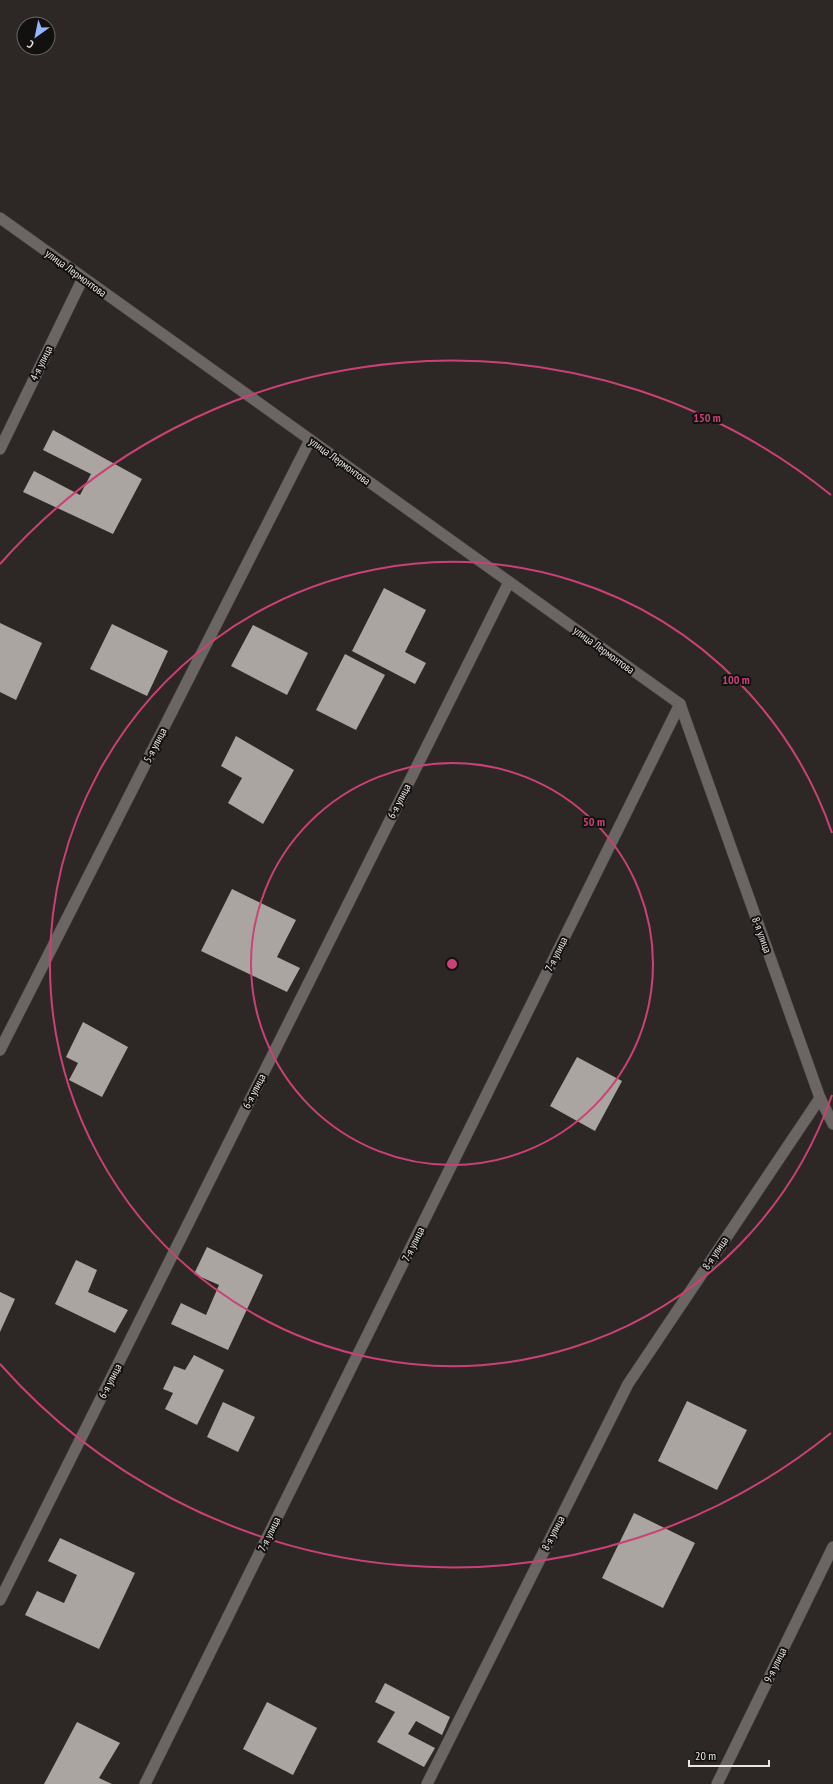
<svg xmlns="http://www.w3.org/2000/svg" width="833" height="1784" viewBox="0 0 833 1784" font-family="'PT Sans Narrow',sans-serif">
	<style>
		.building { fill: #aba5a2 }
		.lines { fill: none; stroke-linecap: round; stroke-linejoin: round }
		.minor-casing { stroke: #484442; stroke-width: 12 }
		.minor { stroke: #6b6563; stroke-width: 11 }
		.ring { fill: none; stroke: #ca4176; stroke-width: 2 }
		.labels { text-anchor: middle; dominant-baseline: central; stroke-width: 4; stroke-linejoin: round; paint-order: stroke }
		.street-label { font-size: 11px; fill: #e9e6e4; stroke: #131110 }
		.centre { fill: #ca4176; stroke: #131110; stroke-width: 2 }
		.ring-label { font-size: 12px; text-anchor: middle; font-weight: bold; fill: #ca4176; stroke: #131110; stroke-width: 4; stroke-linejoin: round; paint-order: stroke }
	</style>
	<rect width="100%" height="100%" fill="#2d2826"/>
	<!-- building -->
	<g class="building">
		<path d="M53,430L142,479L113,534L23,492L34,471L80,495L91,474L43,450Z"/>
		<path d="M384,588L426,610L405,652L426,663L415,684L352,651Z"/>
		<path d="M0,623L42,643L16,700L0,692Z"/>
		<path d="M112,624L168,651L147,696L90,669Z"/>
		<path d="M253,625L308,653L287,695L231,666Z"/>
		<path d="M345,654L385,675L356,730L316,710Z"/>
		<path d="M236,736L294,770L263,824L228,803L242,778L221,766Z"/>
		<path d="M232,889L296,920L277,957L300,968L287,992L201,951Z"/>
		<path d="M83,1022L128,1047L102,1097L69,1080L78,1063L66,1057Z"/>
		<path d="M577,1057L622,1081L595,1131L550,1106Z"/>
		<path d="M207,1247L263,1275L228,1350L171,1324L181,1303L206,1315L219,1285L194,1274Z"/>
		<path d="M76,1260L97,1270L88,1292L128,1310L115,1333L55,1304Z"/>
		<path d="M0,1292L15,1299L0,1332Z"/>
		<path d="M194,1355L224,1370L197,1425L165,1409L173,1393L163,1389L174,1366L185,1370Z"/>
		<path d="M687,1401L747,1430L717,1490L658,1461Z"/>
		<path d="M223,1402L255,1417L238,1452L207,1437Z"/>
		<path d="M634,1513L695,1543L663,1608L602,1578Z"/>
		<path d="M60,1538L135,1573L99,1649L25,1615L37,1591L64,1603L77,1575L48,1561Z"/>
		<path d="M385,1683L450,1717L442,1735L416,1721L408,1734L435,1748L424,1767L377,1742L395,1712L375,1702Z"/>
		<path d="M267,1702L317,1728L293,1775L243,1749Z"/>
		<path d="M77,1722L120,1743L99,1778L112,1784H44Z"/>
	</g>
	<g class="lines">
		<defs>
			<g id="minor">
				<path d="M0,218L680,704"/>
				<path d="M0,449L83,278"/>
				<path d="M0,1050L310,440"/>
				<path d="M820,1098L833,1124"/>
				<path d="M0,1600L509,582"/>
				<path d="M145,1784L680,704"/>
				<path d="M427,1784L628,1384L820,1098L680,704"/>
				<path d="M717,1784L833,1547"/>
			</g>
		</defs>
		<!-- minor casing -->
		<use href="#minor" class="minor-casing"/>
		<!-- minor -->
		<use href="#minor" class="minor"/>
	</g>
	<!-- distance rings -->
	<g class="ring">
		<circle cx="452" cy="964" r="201"/>
		<path d="M832 1095A402 402 0 1 1 832 833"/>
		<path d="M831 1433A603 603 0 0 1 0 1364M0 564A603 603 0 0 1 831 495"/>
	</g>
	<g class="labels">
		<!-- street labels -->
		<g class="street-label">
			<text transform="translate(76 273) rotate(36)">улица Лермонтова</text>
			<text transform="translate(41 363) rotate(-64)">4-я улица</text>
			<text transform="translate(340 461) rotate(36)">улица Лермонтова</text>
			<text transform="translate(604 650) rotate(36)">улица Лермонтова</text>
			<text transform="translate(155 745) rotate(-63)">5-я улица</text>
			<text transform="translate(399 801) rotate(-63)">6-я улица</text>
			<text transform="translate(762 935) rotate(70)">8-я улица</text>
			<text transform="translate(556 954) rotate(-64)">7-я улица</text>
			<text transform="translate(254 1091) rotate(-63)">6-я улица</text>
			<text transform="translate(413 1244) rotate(-64)">7-я улица</text>
			<text transform="translate(715 1253) rotate(-56)">8-я улица</text>
			<text transform="translate(110 1381) rotate(-63)">6-я улица</text>
			<text transform="translate(553 1533) rotate(-63)">8-я улица</text>
			<text transform="translate(269 1534) rotate(-64)">7-я улица</text>
			<text transform="translate(775 1665) rotate(-64)">9-я улица</text>
		</g>
	</g>
	<circle cx="452" cy="964" r="6" class="centre"/>
	<g class="ring-label">
		<text x="707" y="422">150 m</text>
		<text x="736" y="684">100 m</text>
		<text x="594" y="826">50 m</text>
	</g>
	<!-- north arrow -->
	<g transform="translate(36 36) rotate(213)"><circle r="19" fill="#131110" stroke="#696665"/>
	<path d="M0-3L7 15L0 10L-7 15Z" fill="#96b6fd"/>
	<text y="-6" font-size="11" font-weight="bold" text-anchor="middle" fill="#e9e6e4">С</text>
	</g>
	<!-- scale -->
	<path d="M689 1760v6h80v-6" fill="none" stroke="#e9e6e4" stroke-width="2"/>
	<text x="695" y="1760" font-size="12" fill="#e9e6e4" stroke="#131110" stroke-width="3" paint-order="stroke">20 m</text>
</svg>
